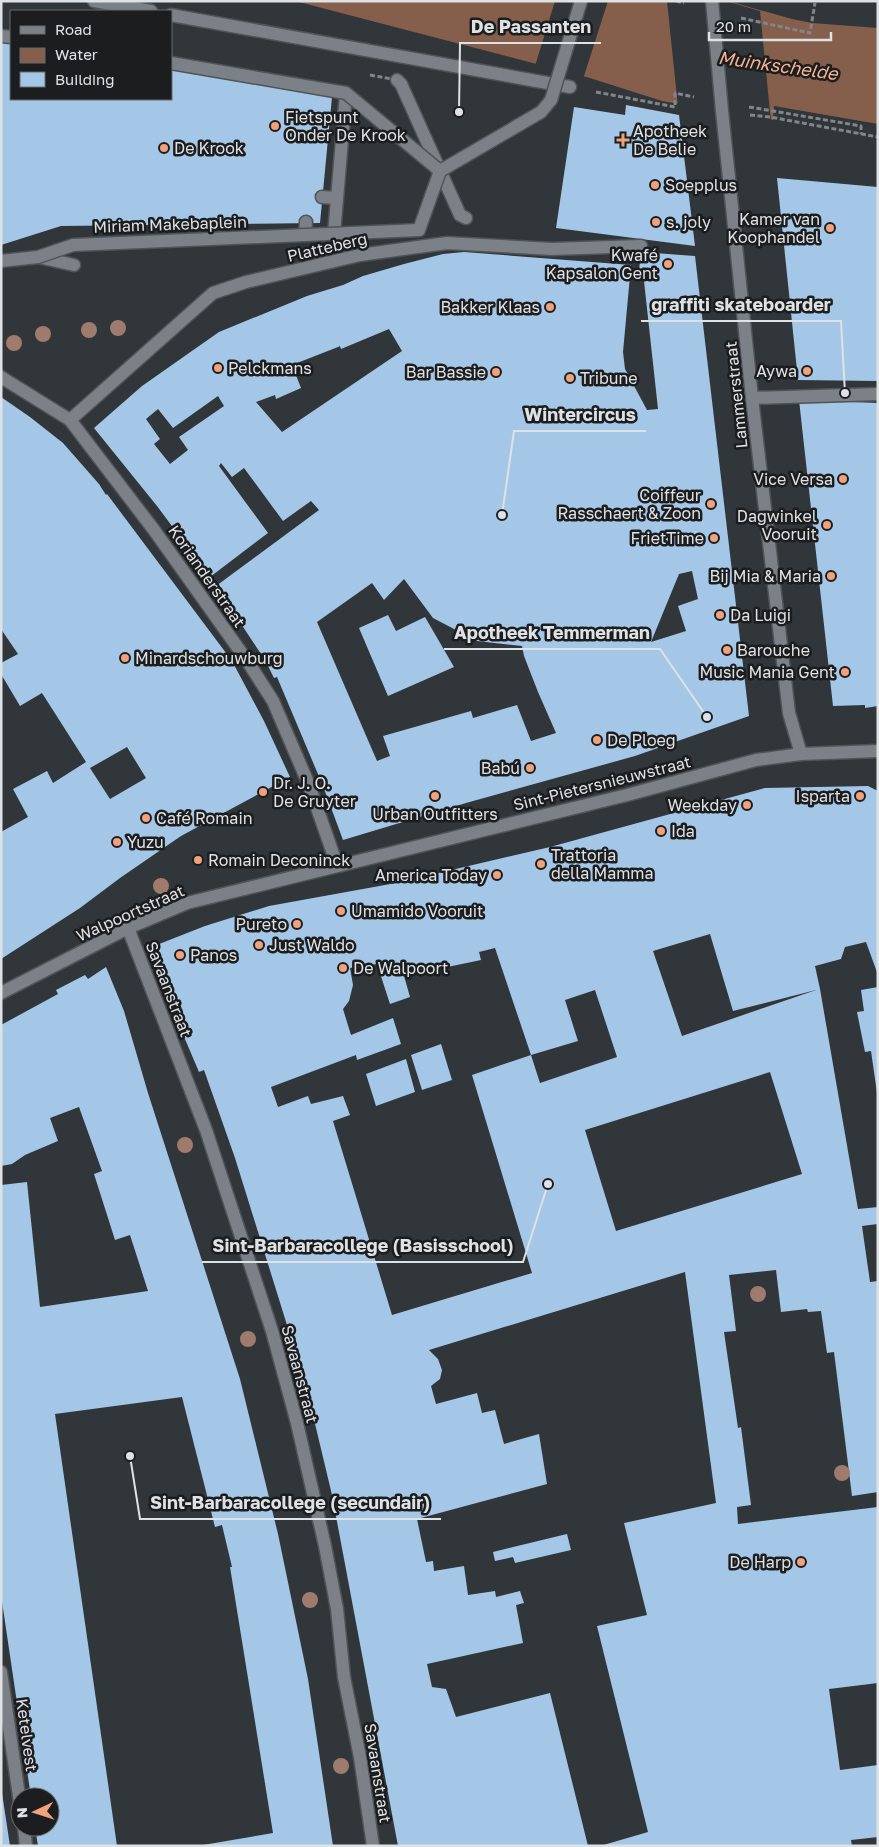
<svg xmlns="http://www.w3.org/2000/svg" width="879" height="1847" viewBox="0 0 879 1847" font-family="'Golos Text',sans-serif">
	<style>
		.water { fill: #865e4c }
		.pier { fill: #31363b }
		.building { fill: #a4c7e7; fill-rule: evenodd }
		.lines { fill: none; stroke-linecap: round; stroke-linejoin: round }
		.minor-casing { stroke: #505459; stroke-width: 15 }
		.path { stroke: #81868a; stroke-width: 3; stroke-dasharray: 5 2.5; stroke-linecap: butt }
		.minor { stroke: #7b8186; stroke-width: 12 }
		.minor-bridge-casing { stroke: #505459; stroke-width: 15; stroke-linecap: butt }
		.path-bridge { stroke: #81868a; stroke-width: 3; stroke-dasharray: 5 2.5; stroke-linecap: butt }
		.minor-bridge { stroke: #7b8186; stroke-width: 12 }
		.tree { fill: #9e7b6c }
		.poi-dot { fill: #f1a17b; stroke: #1b1d1f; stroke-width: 2 }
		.labels { text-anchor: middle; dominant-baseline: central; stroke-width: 5; stroke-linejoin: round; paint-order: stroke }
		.poi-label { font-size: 16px; fill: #dfe2e5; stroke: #1b1d1f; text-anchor: start }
		.street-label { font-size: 16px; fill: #dfe2e5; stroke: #1b1d1f }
		.water-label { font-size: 18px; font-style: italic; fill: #f6b394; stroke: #1b1d1f }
		.leader { fill: none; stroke: #dfe2e5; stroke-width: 2 }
		.callout-dot { fill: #dfe2e5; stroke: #1b1d1f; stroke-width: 2 }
		.callout-label { font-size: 18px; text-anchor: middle; font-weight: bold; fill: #dfe2e5; stroke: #1b1d1f; stroke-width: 5; stroke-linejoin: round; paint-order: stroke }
	</style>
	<rect width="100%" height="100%" fill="#31363b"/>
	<!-- water -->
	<path class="water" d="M295,1H728L792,19L812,23L878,28V124L774,106L773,120L662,101L590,78Z"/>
	<!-- pier -->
	<g class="pier">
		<path d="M555,1H608L583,79L535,66Z"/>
		<path d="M667,1H726L760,11L771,122L678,107Z"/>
	</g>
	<!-- building -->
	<g class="building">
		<path d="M1,28L11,32V99H171V67L332,97L320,223L61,226L1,245Z"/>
		<path d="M626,105L679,115L695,246L556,228L574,107L625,115Z"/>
		<path d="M777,178L878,187V381L798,380Z"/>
		<path d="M464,252L631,265L623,352L625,369L647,410L658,409L643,272L639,271L641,252L695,256L749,716L635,756L466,803L343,840L323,786L277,677L274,678L265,660L216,586L319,510L311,501L283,521L244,468L232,477L221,463L219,466L268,533L210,577L157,506L94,428L142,386L219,332L307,296L343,285L363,276L404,264L443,254ZM389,329L402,351L282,432L256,402L275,395L276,399L301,388L292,365L338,347L340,346L341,349ZM218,396L224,406L179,437L188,450L170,464L154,444L160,439L146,419L158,409L173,428ZM692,571L698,599L678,606L686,631L651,642L679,574ZM404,579L433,618L477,641L522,646L524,656L538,692L556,733L531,741L517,705L473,718L471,711L383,736L390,756L377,761L317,622L372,583L384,600Z"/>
		<path d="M1,397L30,417L63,443L99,484L106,495L107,494L232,661L264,721L290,777L181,836L120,878L80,908L1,959V832L28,817L13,789L47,771L53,783L86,762L42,693L20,706L1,674V663L18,654L1,629ZM127,747L146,778L110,799L90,768Z"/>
		<path d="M799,400L878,403V706L865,708V705L833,706Z"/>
		<path d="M388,615L396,631L425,617L454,667L388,696L359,628Z"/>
		<path d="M868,786L878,791V975L866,942L845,947L841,959L815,966L820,989L858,1209L878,1207V1224L862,1226L870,1282L878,1281V1492L852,1496L834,1352L827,1353L821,1311L808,1312L807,1309L781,1312L776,1270L729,1275L736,1331L724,1332L738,1428L741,1427L751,1505L737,1507L738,1524L878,1507V1683L829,1689L840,1770L878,1765V1837L851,1840L852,1846H600L648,1832L597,1626L647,1615L624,1523L716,1503L685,1272L429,1350L438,1359L442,1370L440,1379L431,1386L436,1404L477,1393L482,1413L495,1410L504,1444L539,1434L547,1484L417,1519L426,1562L433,1561L434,1571L464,1566L468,1595L495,1591L496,1597L520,1591L524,1603L516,1605L523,1643L427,1664L432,1687L446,1689L456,1717L550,1693L588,1846H398L332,1495L306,1386L235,1158L204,1070L199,1072L176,1018L149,948L205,926L269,906L396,883L550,847L765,788ZM710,934L733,1011L816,990L682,1036L653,951ZM495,948L531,1055L578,1041L565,1000L595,990L617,1057L540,1083L531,1055L472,1075L532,1273L392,1315L333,1121L350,1115L343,1096L311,1104L308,1096L278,1107L271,1087L356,1055L357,1060L401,1044L393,1018L351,1035L343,1009L349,1001L353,985L350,968L377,964L390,1004L410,997L404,976L422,970L421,966L431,963L433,970L481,960L479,952ZM770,1072L802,1174L616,1231L585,1130Z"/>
		<path d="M106,967L124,1011L148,1093L240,1379L278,1534L308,1679L333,1846H197L273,1833L230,1567H232L222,1525L215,1527L182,1397L55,1414L117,1846H38L35,1827H50V1797H31L1,1595V1185L27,1182L40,1307L148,1291L130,1235L115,1240L94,1174L102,1171L79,1107L50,1118L58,1141L25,1155L12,1164L1,1166V1025L58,994L56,990L85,975L88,979Z"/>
		<path d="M878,987V1093H877L871,1051L865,1052L857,1012L864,1011L861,990Z"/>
		<path d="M441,1044L452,1080L422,1090L411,1055Z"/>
		<path d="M406,1059L415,1092L376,1106L366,1074Z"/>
		<path d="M567,1534L571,1550L515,1563L513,1557L495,1561L493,1552Z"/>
		<path d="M1,1793H2L10,1846H1Z"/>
	</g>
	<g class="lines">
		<defs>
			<g id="minor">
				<path d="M94,1L151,11"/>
				<path d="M712,1L722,111L752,398L789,713L801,754"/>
				<path d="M171,15L570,87"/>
				<path d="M1,36L11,37"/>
				<path d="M397,80L401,84L460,215L466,218"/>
				<path d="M322,197L336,198"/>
				<path d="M334,234L346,93"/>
				<path d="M305,235L306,222"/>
				<path d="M38,257L74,265"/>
				<path d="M1,377L70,420L154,530L248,662L273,701L309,785L337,865"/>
				<path d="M752,398L878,394"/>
				<path d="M70,420L213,293L246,282L360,255L447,243L552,249L641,246"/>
				<path d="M128,928L206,1130L272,1331L297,1423L325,1546L337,1609L344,1677L360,1757L373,1846"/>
				<path d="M1,993L128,928L187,903L627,795L756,760L801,754L878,751"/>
				<path d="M1,1672L20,1803"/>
				<path d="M24,1827L26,1846"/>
			</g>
		</defs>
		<!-- minor casing -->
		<use href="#minor" class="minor-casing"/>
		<!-- path -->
		<g class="path">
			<path d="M676,1L684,3"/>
			<path d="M741,18L810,33L815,3"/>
			<path d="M596,92L675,107V93L694,97"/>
			<path d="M749,107L861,126V134"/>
			<path d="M750,115L770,117L878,137"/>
		</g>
		<!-- minor -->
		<use href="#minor" class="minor"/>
		<defs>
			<g id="minor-bridge">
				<path d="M171,63L346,93L440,171"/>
				<path d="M1,261L38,257L73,245L419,230L440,171L541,112L551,100L581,1"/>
			</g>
		</defs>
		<!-- minor-bridge casing -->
		<use href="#minor-bridge" class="minor-bridge-casing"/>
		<!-- path-bridge -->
		<path class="path-bridge" d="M370,75L397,80"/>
		<!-- minor-bridge -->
		<use href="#minor-bridge" class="minor-bridge"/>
	</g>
	<!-- trees -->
	<g class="tree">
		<circle cx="118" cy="328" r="8"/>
		<circle cx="89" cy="330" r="8"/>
		<circle cx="43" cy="334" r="8"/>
		<circle cx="14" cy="343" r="8"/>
		<circle cx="161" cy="886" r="8"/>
		<circle cx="185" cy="1145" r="8"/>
		<circle cx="758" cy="1294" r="8"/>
		<circle cx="248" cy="1339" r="8"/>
		<circle cx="842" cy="1473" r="8"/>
		<circle cx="310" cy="1600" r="8"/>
		<circle cx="341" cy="1766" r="8"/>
	</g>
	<!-- markers -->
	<g class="poi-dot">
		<circle cx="275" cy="126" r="5"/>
		<path d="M620.5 132.5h5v5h5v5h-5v5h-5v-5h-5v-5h5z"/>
		<circle cx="164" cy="148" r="5"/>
		<circle cx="655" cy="185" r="5"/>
		<circle cx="656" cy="222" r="5"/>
		<circle cx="830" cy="228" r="5"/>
		<circle cx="668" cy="264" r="5"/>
		<circle cx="550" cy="307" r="5"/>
		<circle cx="218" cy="368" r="5"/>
		<circle cx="807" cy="371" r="5"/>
		<circle cx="496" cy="372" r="5"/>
		<circle cx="570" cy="378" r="5"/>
		<circle cx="843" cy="479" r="5"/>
		<circle cx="711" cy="504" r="5"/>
		<circle cx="827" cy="525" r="5"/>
		<circle cx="714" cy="538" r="5"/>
		<circle cx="831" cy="576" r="5"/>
		<circle cx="720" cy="615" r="5"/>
		<circle cx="727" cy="650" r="5"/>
		<circle cx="125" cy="658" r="5"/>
		<circle cx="845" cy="672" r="5"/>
		<circle cx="597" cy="740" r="5"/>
		<circle cx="530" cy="768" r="5"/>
		<circle cx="263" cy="792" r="5"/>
		<circle cx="435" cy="796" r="5"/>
		<circle cx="860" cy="796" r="5"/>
		<circle cx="747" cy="805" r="5"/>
		<circle cx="146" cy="818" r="5"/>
		<circle cx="661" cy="831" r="5"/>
		<circle cx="117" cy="842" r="5"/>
		<circle cx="198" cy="860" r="5"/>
		<circle cx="541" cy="864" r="5"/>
		<circle cx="497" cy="875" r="5"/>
		<circle cx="341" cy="911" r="5"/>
		<circle cx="297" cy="924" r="5"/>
		<circle cx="259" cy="945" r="5"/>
		<circle cx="180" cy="955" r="5"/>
		<circle cx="343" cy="968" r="5"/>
		<circle cx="801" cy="1562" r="5"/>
	</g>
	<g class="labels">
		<!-- poi labels -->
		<g class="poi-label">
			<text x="285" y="117">Fietspunt<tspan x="285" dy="18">Onder De Krook</tspan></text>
			<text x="633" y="131">Apotheek<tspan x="633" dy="18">De Belie</tspan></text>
			<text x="174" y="148">De Krook</text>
			<text x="665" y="185">Soepplus</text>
			<text x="820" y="219" text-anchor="end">Kamer van<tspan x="820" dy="18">Koophandel</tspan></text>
			<text x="666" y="222">s. joly</text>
			<text x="658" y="255" text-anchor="end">Kwafé<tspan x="658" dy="18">Kapsalon Gent</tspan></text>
			<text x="540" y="307" text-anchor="end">Bakker Klaas</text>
			<text x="228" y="368">Pelckmans</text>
			<text x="797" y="371" text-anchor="end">Aywa</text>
			<text x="486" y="372" text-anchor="end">Bar Bassie</text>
			<text x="580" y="378">Tribune</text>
			<text x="833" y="479" text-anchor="end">Vice Versa</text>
			<text x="701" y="495" text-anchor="end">Coiffeur<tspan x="701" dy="18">Rasschaert &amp; Zoon</tspan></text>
			<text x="817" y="516" text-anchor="end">Dagwinkel<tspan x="817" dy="18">Vooruit</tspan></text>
			<text x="704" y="538" text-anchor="end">FrietTime</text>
			<text x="821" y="576" text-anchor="end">Bij Mia &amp; Maria</text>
			<text x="730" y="615">Da Luigi</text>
			<text x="737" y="650">Barouche</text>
			<text x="135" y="658">Minardschouwburg</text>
			<text x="835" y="672" text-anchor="end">Music Mania Gent</text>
			<text x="607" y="740">De Ploeg</text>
			<text x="520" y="768" text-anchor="end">Babú</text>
			<text x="273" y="783">Dr. J. O.<tspan x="273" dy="18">De Gruyter</tspan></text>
			<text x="850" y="796" text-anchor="end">Isparta</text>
			<text x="737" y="805" text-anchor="end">Weekday</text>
			<text x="435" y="814" text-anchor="middle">Urban Outfitters</text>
			<text x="156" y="818">Café Romain</text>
			<text x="671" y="831">Ida</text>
			<text x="127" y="842">Yuzu</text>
			<text x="551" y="855">Trattoria<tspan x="551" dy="18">della Mamma</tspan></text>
			<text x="208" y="860">Romain Deconinck</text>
			<text x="487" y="875" text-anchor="end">America Today</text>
			<text x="351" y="911">Umamido Vooruit</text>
			<text x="287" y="924" text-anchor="end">Pureto</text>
			<text x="269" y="945">Just Waldo</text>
			<text x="190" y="955">Panos</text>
			<text x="353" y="968">De Walpoort</text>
			<text x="791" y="1562" text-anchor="end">De Harp</text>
		</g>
		<!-- street labels -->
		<g class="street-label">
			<text transform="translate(170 224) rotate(-2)">Miriam Makebaplein</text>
			<text transform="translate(327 247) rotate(-13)">Platteberg</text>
			<text transform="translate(736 395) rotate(-96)">Lammerstraat</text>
			<text transform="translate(207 576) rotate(55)">Korianderstraat</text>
			<text transform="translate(602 783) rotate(-14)">Sint-Pietersnieuwstraat</text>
			<text transform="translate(130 913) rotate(-24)">Walpoortstraat</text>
			<text transform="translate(169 989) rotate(69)">Savaanstraat</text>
			<text transform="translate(300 1374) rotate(75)">Savaanstraat</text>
			<text transform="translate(27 1735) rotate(82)">Ketelvest</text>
			<text transform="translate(378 1773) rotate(81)">Savaanstraat</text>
		</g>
		<!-- water labels -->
		<g class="water-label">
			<text transform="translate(778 65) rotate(8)">Muinkschelde</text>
		</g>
	</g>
	<!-- callouts -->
	<path class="leader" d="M459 112L460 43H601M845 393L841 321H641M502 515L514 431H646M707 717L660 649H444M548 1184L523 1262H202M130 1456L140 1519H441"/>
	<g class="callout-dot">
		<circle cx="459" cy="112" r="5"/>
		<circle cx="845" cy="393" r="5"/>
		<circle cx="502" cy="515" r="5"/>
		<circle cx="707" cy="717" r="5"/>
		<circle cx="548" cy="1184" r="5"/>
		<circle cx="130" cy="1456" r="5"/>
	</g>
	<g class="callout-label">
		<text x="531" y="33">De Passanten</text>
		<text x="741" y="311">graffiti skateboarder</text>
		<text x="580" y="421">Wintercircus</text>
		<text x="552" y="639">Apotheek Temmerman</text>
		<text x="363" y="1252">Sint-Barbaracollege (Basisschool)</text>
		<text x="290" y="1509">Sint-Barbaracollege (secundair)</text>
	</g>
	<!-- border -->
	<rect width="879" height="1847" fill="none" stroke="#dfe2e5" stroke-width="5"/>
	<!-- legend -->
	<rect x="10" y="10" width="162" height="90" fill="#1b1d1f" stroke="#696c6e"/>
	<rect x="20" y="26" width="25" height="8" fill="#7b8186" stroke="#696c6e"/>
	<text x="55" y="35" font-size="15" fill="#dfe2e5">Road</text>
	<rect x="20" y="48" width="25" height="15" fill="#865e4c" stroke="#696c6e"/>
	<text x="55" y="60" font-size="15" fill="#dfe2e5">Water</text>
	<rect x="20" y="72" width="25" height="15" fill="#a4c7e7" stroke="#696c6e"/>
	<text x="55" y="85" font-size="15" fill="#dfe2e5">Building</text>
	<!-- north arrow -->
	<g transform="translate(35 1812) rotate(266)"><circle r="24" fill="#1b1d1f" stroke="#696c6e"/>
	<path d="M0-4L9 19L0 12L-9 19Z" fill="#f1a17b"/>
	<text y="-8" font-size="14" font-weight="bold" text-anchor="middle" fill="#dfe2e5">N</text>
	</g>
	<!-- scale -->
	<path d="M709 32v8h122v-8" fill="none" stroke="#dfe2e5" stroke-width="2.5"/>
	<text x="716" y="32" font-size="15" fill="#dfe2e5" stroke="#1b1d1f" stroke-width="4" paint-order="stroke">20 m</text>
</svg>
